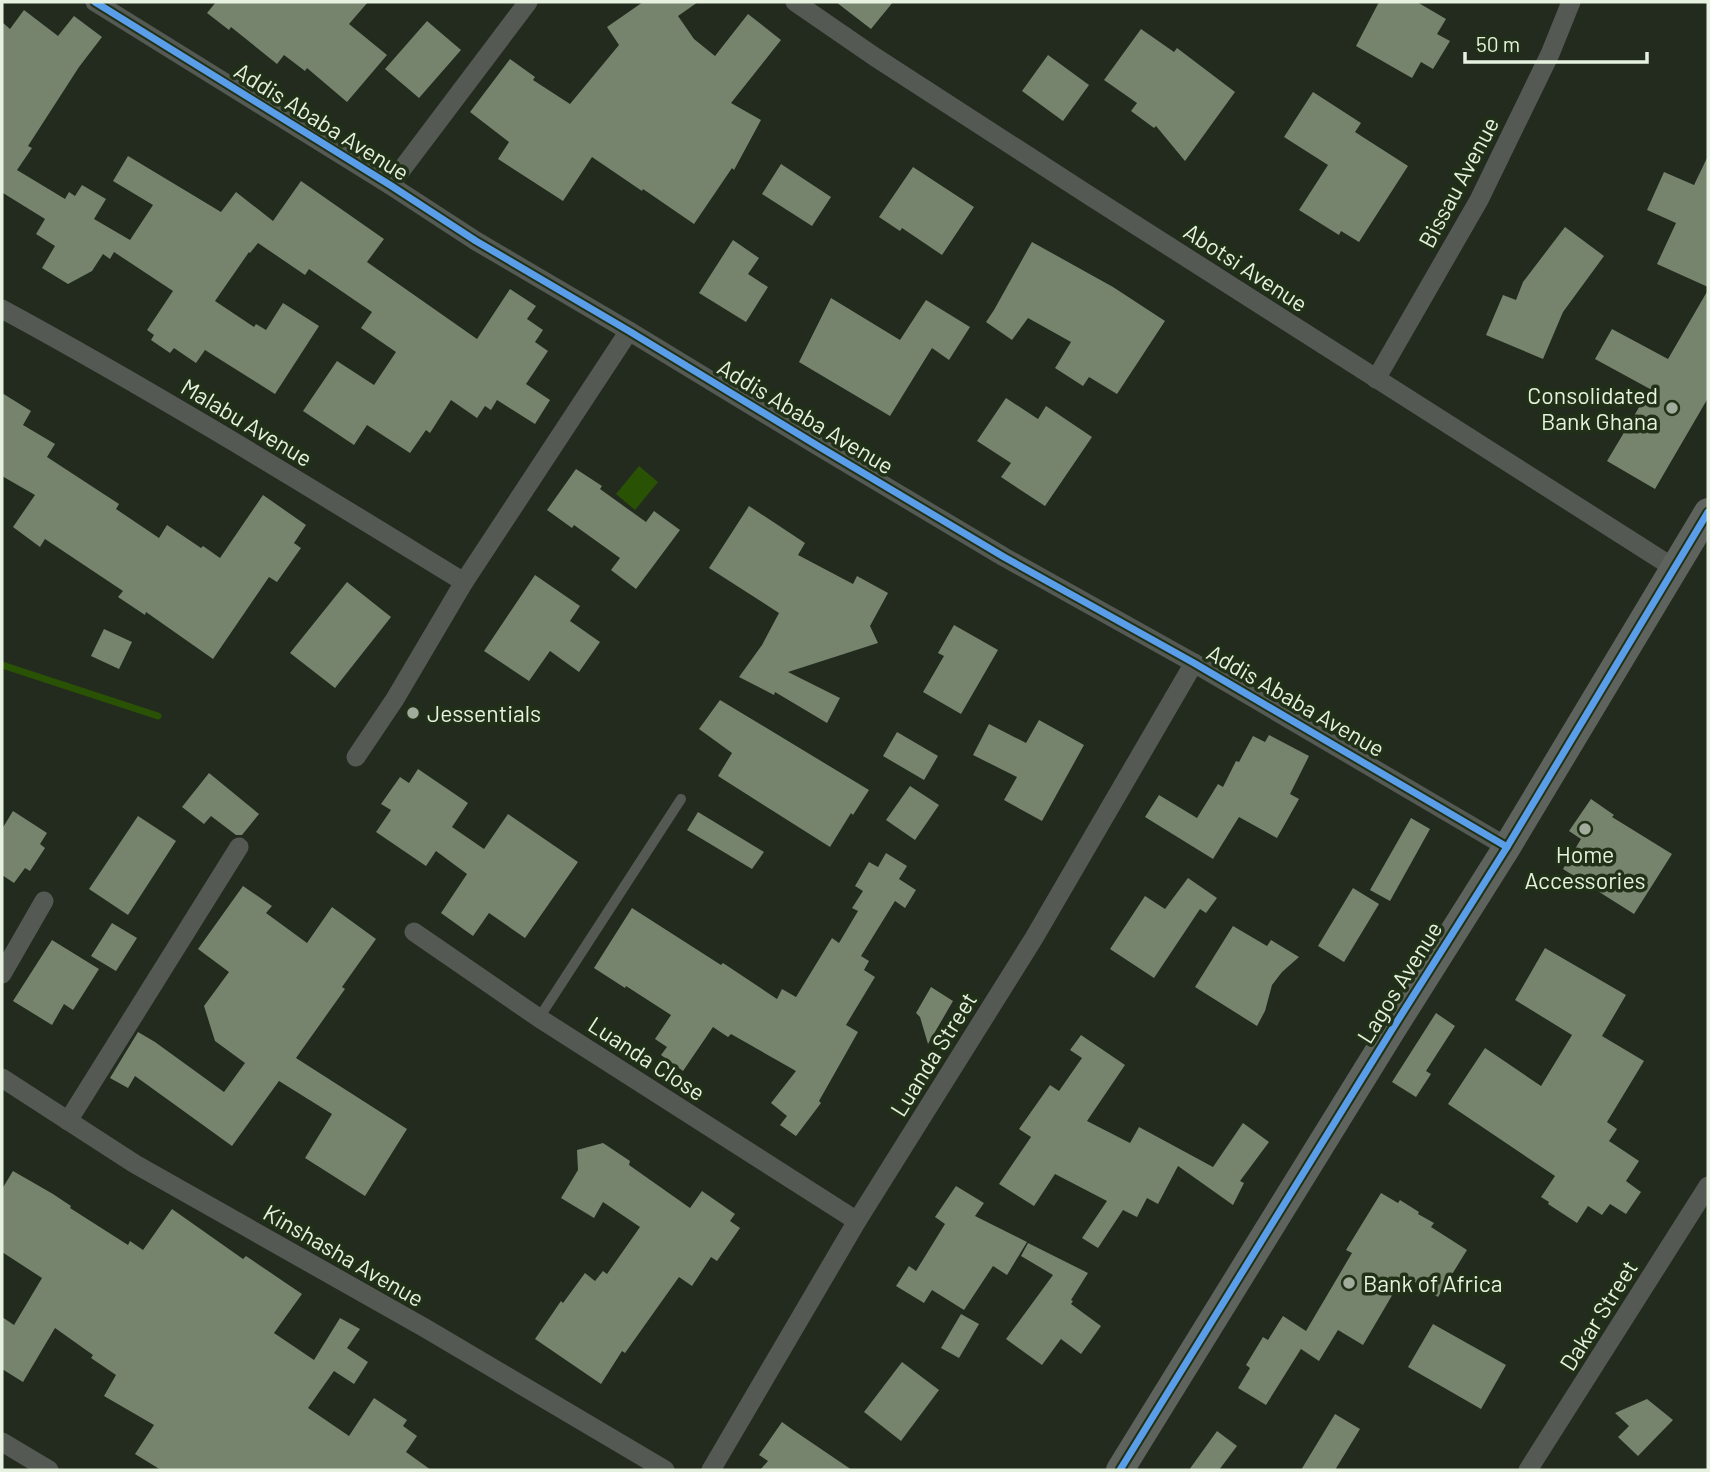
<svg xmlns="http://www.w3.org/2000/svg" width="1710" height="1472" viewBox="0 0 1710 1472" font-family="Barlow,sans-serif">
	<style>
		.water { fill: #2a5205 }
		.lines { fill: none; stroke-linecap: round; stroke-linejoin: round }
		.stream { stroke: #2a5205; stroke-width: 7 }
		.building { fill: #76846e }
		.lane { stroke: #555953; stroke-width: 10 }
		.street { stroke: #555953; stroke-width: 19 }
		.secondary { stroke: #5f635d; stroke-width: 28 }
		.cycleway-casing { stroke: #213117; stroke-width: 11 }
		.cycleway { stroke: #5a9eea; stroke-width: 7 }
		.poi-dot { fill: #a1ac9c; stroke: #213117; stroke-width: 2.5 }
		.labels { text-anchor: middle; dominant-baseline: central; stroke-width: 7; stroke-linejoin: round; paint-order: stroke }
		.street-label { font-size: 23px; fill: #e6f1e0; stroke: #213117 }
		.poi-label { font-size: 23px; fill: #e6f1e0; stroke: #213117; text-anchor: start }
	</style>
	<rect width="100%" height="100%" fill="#222b1d"/>
	<!-- water -->
	<path class="water" d="M639,466L658,482L635,510L616,494Z"/>
	<g class="lines">
		<!-- stream -->
		<path class="stream" d="M2,665L158,716"/>
	</g>
	<!-- building -->
	<g class="building">
		<path d="M216,2H368L349,24L387,55L347,102L307,68L305,71L284,55L277,64L231,27L229,30L207,13Z"/>
		<path d="M643,2H698L678,16L694,39L715,56L748,14L781,40L731,103L761,120L734,170L732,168L694,224L643,189L642,191L592,157L563,201L498,159L509,142L470,112L510,59L535,77L533,80L570,104L619,45L607,27Z"/>
		<path d="M836,2H893L871,29Z"/>
		<path d="M1379,2H1417L1446,19L1437,34L1450,41L1433,69L1421,62L1412,78L1356,46Z"/>
		<path d="M24,10L58,36L74,16L102,37L79,67L28,146L32,148L17,170L65,199L69,192L75,196L82,185L106,199L94,219L130,240L153,205L113,181L128,156L221,212L236,192L273,221L301,181L384,239L367,262L477,339L510,289L536,306L527,319L543,330L535,342L548,351L526,384L550,400L535,424L497,400L491,410L485,406L477,418L451,400L430,433L426,430L410,453L367,425L354,445L303,411L337,361L374,385L396,352L361,328L372,312L309,269L305,275L258,243L250,253L249,252L215,301L254,327L256,324L266,330L283,303L319,326L275,394L205,350L196,363L174,348L170,353L151,340L154,335L147,330L173,291L114,252L110,259L103,254L92,271L68,284L42,268L55,246L36,234L45,219L3,193L2,194V22L10,29Z"/>
		<path d="M427,21L461,50L419,98L385,69Z"/>
		<path d="M1141,29L1174,52L1177,48L1235,92L1185,161L1156,126L1154,128L1131,111L1137,103L1104,80Z"/>
		<path d="M1048,55L1089,85L1063,121L1022,91Z"/>
		<path d="M1313,92L1361,123L1355,132L1408,166L1359,242L1341,231L1339,235L1299,210L1328,165L1284,137Z"/>
		<path d="M1708,156V287L1657,264L1676,223L1647,210L1664,172L1694,185Z"/>
		<path d="M781,164L831,197L812,226L762,194Z"/>
		<path d="M913,167L974,207L942,255L902,228L900,231L879,217Z"/>
		<path d="M1565,227L1604,256L1563,312L1543,359L1486,335L1503,295L1516,300L1523,282Z"/>
		<path d="M733,240L759,258L748,274L768,287L746,322L699,293Z"/>
		<path d="M1032,242L1113,287L1165,321L1117,394L1089,377L1083,386L1055,368L1071,342L1028,318L1012,340L986,322L994,310Z"/>
		<path d="M1708,290V398L1655,489L1607,461L1650,389L1595,359L1612,329L1668,359Z"/>
		<path d="M831,298L900,340L926,300L970,327L949,360L932,348L890,416L799,362Z"/>
		<path d="M2,393L31,411L23,425L55,444L47,457L119,504L116,509L159,538L167,525L201,548L203,546L220,558L263,495L306,525L294,543L301,548L277,582L269,577L213,659L146,612L145,615L118,597L123,591L45,539L40,547L13,527L35,495L2,476Z"/>
		<path d="M1006,398L1038,419L1046,406L1092,437L1045,506L1001,477L1011,463L977,441Z"/>
		<path d="M576,469L602,486L600,489L646,522L654,511L680,530L636,589L611,570L620,558L574,525L572,528L547,510Z"/>
		<path d="M749,506L805,543L798,555L853,584L857,576L888,593L870,626L878,643L788,672L840,698L827,723L775,692L774,695L739,677L762,645L779,613L709,568Z"/>
		<path d="M535,575L580,606L570,621L600,642L579,672L550,651L529,681L484,651Z"/>
		<path d="M347,582L391,617L335,688L290,653Z"/>
		<path d="M954,625L998,650L961,714L923,692L944,656L938,653Z"/>
		<path d="M104,629L132,642L119,669L91,656Z"/>
		<path d="M720,700L869,790L853,815L851,813L830,847L718,776L732,753L699,729Z"/>
		<path d="M1039,720L1084,745L1042,821L1004,800L1017,777L973,755L989,724L1026,743Z"/>
		<path d="M897,732L938,756L924,780L883,756Z"/>
		<path d="M1269,735L1309,756L1290,794L1299,799L1277,838L1239,817L1213,859L1145,817L1159,795L1197,818L1218,784L1223,787L1236,761L1239,762L1253,736L1265,742Z"/>
		<path d="M418,769L468,803L452,827L484,849L508,814L578,862L525,938L489,913L473,936L441,913L467,874L436,851L426,866L376,832L391,810L381,804L400,777L409,783Z"/>
		<path d="M209,773L259,814L242,835H236L211,816L204,824L182,807Z"/>
		<path d="M910,786L939,805L915,840L886,820Z"/>
		<path d="M1591,799L1614,815L1612,817L1672,854L1634,914L1563,869L1581,839L1569,831Z"/>
		<path d="M13,811L47,833L40,844L45,848L30,871L25,868L14,883L2,875V829Z"/>
		<path d="M698,812L764,852L752,869L687,830Z"/>
		<path d="M138,816L176,841L128,915L89,889Z"/>
		<path d="M1411,818L1430,829L1390,901L1370,890Z"/>
		<path d="M886,853L907,866L899,879L916,890L905,908L895,901L861,956L869,961L864,970L875,977L846,1025L858,1032L819,1101L821,1103L796,1136L780,1125L787,1116L771,1103L796,1071L731,1034L728,1037L713,1027L683,1071L661,1055L667,1047L655,1039L671,1015L626,986L625,988L594,968L632,908L721,965L723,963L777,999L782,989L796,997L832,938L839,943L858,911L852,908L863,891L855,886L869,862L878,867Z"/>
		<path d="M1188,878L1217,898L1206,913L1200,909L1154,978L1110,949L1145,896L1165,909Z"/>
		<path d="M243,886L272,906L266,913L307,943L332,907L376,939L342,987L345,989L296,1058L407,1129L365,1196L305,1158L332,1114L279,1081L232,1146L135,1076L128,1088L110,1078L138,1032L155,1042L224,1092L245,1063L215,1041L204,1006L229,972L198,949Z"/>
		<path d="M1353,888L1379,904L1344,962L1318,946Z"/>
		<path d="M112,923L137,938L116,971L91,956Z"/>
		<path d="M1233,926L1267,946L1271,940L1299,957L1282,972L1272,985L1265,1011L1257,1026L1195,987Z"/>
		<path d="M52,940L99,969L73,1010L64,1004L52,1025L13,1001Z"/>
		<path d="M1545,948L1626,995L1602,1036L1644,1061L1607,1122L1617,1129L1609,1141L1639,1161L1626,1181L1641,1192L1626,1214L1610,1204L1602,1215L1588,1206L1577,1223L1548,1204L1549,1202L1541,1197L1555,1176L1448,1104L1485,1048L1541,1086L1572,1035L1515,1000Z"/>
		<path d="M931,987L953,1001L928,1044L920,1017L916,1013Z"/>
		<path d="M1436,1013L1455,1026L1426,1071L1431,1074L1416,1097L1392,1082Z"/>
		<path d="M1081,1035L1125,1065L1087,1121L1130,1143L1139,1127L1213,1167L1243,1123L1269,1142L1240,1181L1244,1183L1233,1205L1178,1166L1158,1204L1147,1198L1137,1217L1123,1210L1098,1248L1082,1238L1107,1201L1055,1174L1034,1206L999,1184L1031,1137L1019,1129L1050,1085L1059,1091L1082,1058L1070,1050Z"/>
		<path d="M603,1143L630,1161L629,1165L690,1208L702,1191L735,1214L730,1221L740,1228L717,1261L711,1257L692,1286L679,1277L625,1353L622,1351L601,1384L535,1339L561,1301L563,1303L585,1273L595,1281L603,1271L607,1274L640,1227L603,1202L594,1218L561,1198L578,1170L577,1150Z"/>
		<path d="M13,1171L53,1194L71,1206L70,1208L128,1245L130,1241L143,1250L172,1209L243,1259L246,1256L302,1294L274,1333L314,1360L340,1318L360,1329L347,1348L368,1362L354,1384L334,1371L308,1408L349,1436L374,1398L407,1420L403,1426L417,1436L406,1452L431,1470H161L135,1454L154,1425L104,1396L116,1375L91,1358L93,1355L55,1328L23,1382L2,1369V1317L14,1325L42,1278L2,1252V1189Z"/>
		<path d="M956,1186L984,1203L975,1216L1027,1242L1007,1275L993,1266L964,1310L932,1290L924,1303L896,1286L909,1266L916,1271L945,1224L935,1217Z"/>
		<path d="M1381,1193L1398,1203L1400,1200L1419,1212L1418,1214L1434,1223L1431,1227L1467,1250L1438,1297L1404,1275L1363,1345L1338,1330L1319,1361L1301,1349L1266,1405L1238,1388L1250,1368L1246,1365L1263,1337L1268,1340L1283,1316L1306,1331L1352,1253L1346,1250Z"/>
		<path d="M1028,1243L1088,1273L1071,1300L1073,1301L1071,1304L1101,1326L1081,1354L1061,1339L1042,1365L1006,1339L1053,1275L1021,1256Z"/>
		<path d="M961,1314L979,1324L959,1358L941,1348Z"/>
		<path d="M1433,1324L1506,1365L1481,1409L1408,1367Z"/>
		<path d="M902,1362L939,1390L901,1441L864,1412Z"/>
		<path d="M1647,1399L1673,1420L1638,1456L1618,1437L1629,1426L1615,1413Z"/>
		<path d="M1335,1414L1360,1429L1335,1470H1301Z"/>
		<path d="M782,1422L793,1430L852,1470H760L768,1461L759,1455Z"/>
		<path d="M1217,1431L1237,1446L1219,1470H1189Z"/>
	</g>
	<g class="lines">
		<!-- lane -->
		<path class="lane" d="M539,1018L681,799"/>
		<!-- street -->
		<g class="street">
			<path d="M95,2L390,185L476,241L629,331L818,446L1004,557L1194,663L1507,847"/>
			<path d="M795,2L875,57L1090,196L1674,568"/>
			<path d="M390,185L528,2"/>
			<path d="M2,309C159,394 312,489 464,582"/>
			<path d="M1376,379L1479,200L1550,54L1571,2"/>
			<path d="M356,757L395,699L464,582L629,331"/>
			<path d="M414,932L539,1018L857,1221"/>
			<path d="M2,974L44,901"/>
			<path d="M2,1078L135,1164L425,1328L665,1470"/>
			<path d="M68,1121L239,847"/>
			<path d="M2,1442L49,1470"/>
			<path d="M711,1470L857,1221L1034,938L1194,663"/>
			<path d="M1528,1470L1708,1186"/>
		</g>
		<!-- secondary -->
		<path class="secondary" d="M1120,1470L1393,1028L1507,847L1708,512"/>
		<defs>
			<g id="cycleway">
				<path d="M95,2L390,185L476,241L629,331L818,446L1004,557L1194,663L1507,847"/>
				<path d="M1120,1470L1393,1028L1507,847L1708,512"/>
			</g>
		</defs>
		<!-- cycleway casing -->
		<use href="#cycleway" class="cycleway-casing"/>
		<!-- cycleway -->
		<use href="#cycleway" class="cycleway"/>
	</g>
	<!-- markers -->
	<g class="poi-dot">
		<circle cx="1672" cy="408" r="7"/>
		<circle cx="413" cy="713" r="7"/>
		<circle cx="1585" cy="829" r="7"/>
		<circle cx="1349" cy="1283" r="7"/>
	</g>
	<g class="labels">
		<!-- street labels -->
		<g class="street-label">
			<text transform="translate(322 121) rotate(32)">Addis Ababa Avenue</text>
			<text transform="translate(1458 182) rotate(-62)">Bissau Avenue</text>
			<text transform="translate(1246 267) rotate(33)">Abotsi Avenue</text>
			<text transform="translate(806 416) rotate(31)">Addis Ababa Avenue</text>
			<text transform="translate(247 422) rotate(31)">Malabu Avenue</text>
			<text transform="translate(1296 700) rotate(30)">Addis Ababa Avenue</text>
			<text transform="translate(1399 982) rotate(-58)">Lagos Avenue</text>
			<text transform="translate(933 1054) rotate(-58)">Luanda Street</text>
			<text transform="translate(647 1058) rotate(33)">Luanda Close</text>
			<text transform="translate(344 1255) rotate(30)">Kinshasha Avenue</text>
			<text transform="translate(1598 1315) rotate(-58)">Dakar Street</text>
		</g>
		<!-- poi labels -->
		<g class="poi-label">
			<text x="1658" y="395" text-anchor="end">Consolidated<tspan x="1658" dy="26">Bank Ghana</tspan></text>
			<text x="427" y="713">Jessentials</text>
			<text x="1585" y="854" text-anchor="middle">Home<tspan x="1585" dy="26">Accessories</tspan></text>
			<text x="1363" y="1283">Bank of Africa</text>
		</g>
	</g>
	<!-- border -->
	<rect width="1710" height="1472" fill="none" stroke="#e6f1e0" stroke-width="7"/>
	<!-- scale -->
	<path d="M1465 52v10h182v-10" fill="none" stroke="#e6f1e0" stroke-width="3.5"/>
	<text x="1476" y="52" font-size="21" fill="#e6f1e0" stroke="#213117" stroke-width="5" paint-order="stroke">50 m</text>
</svg>
